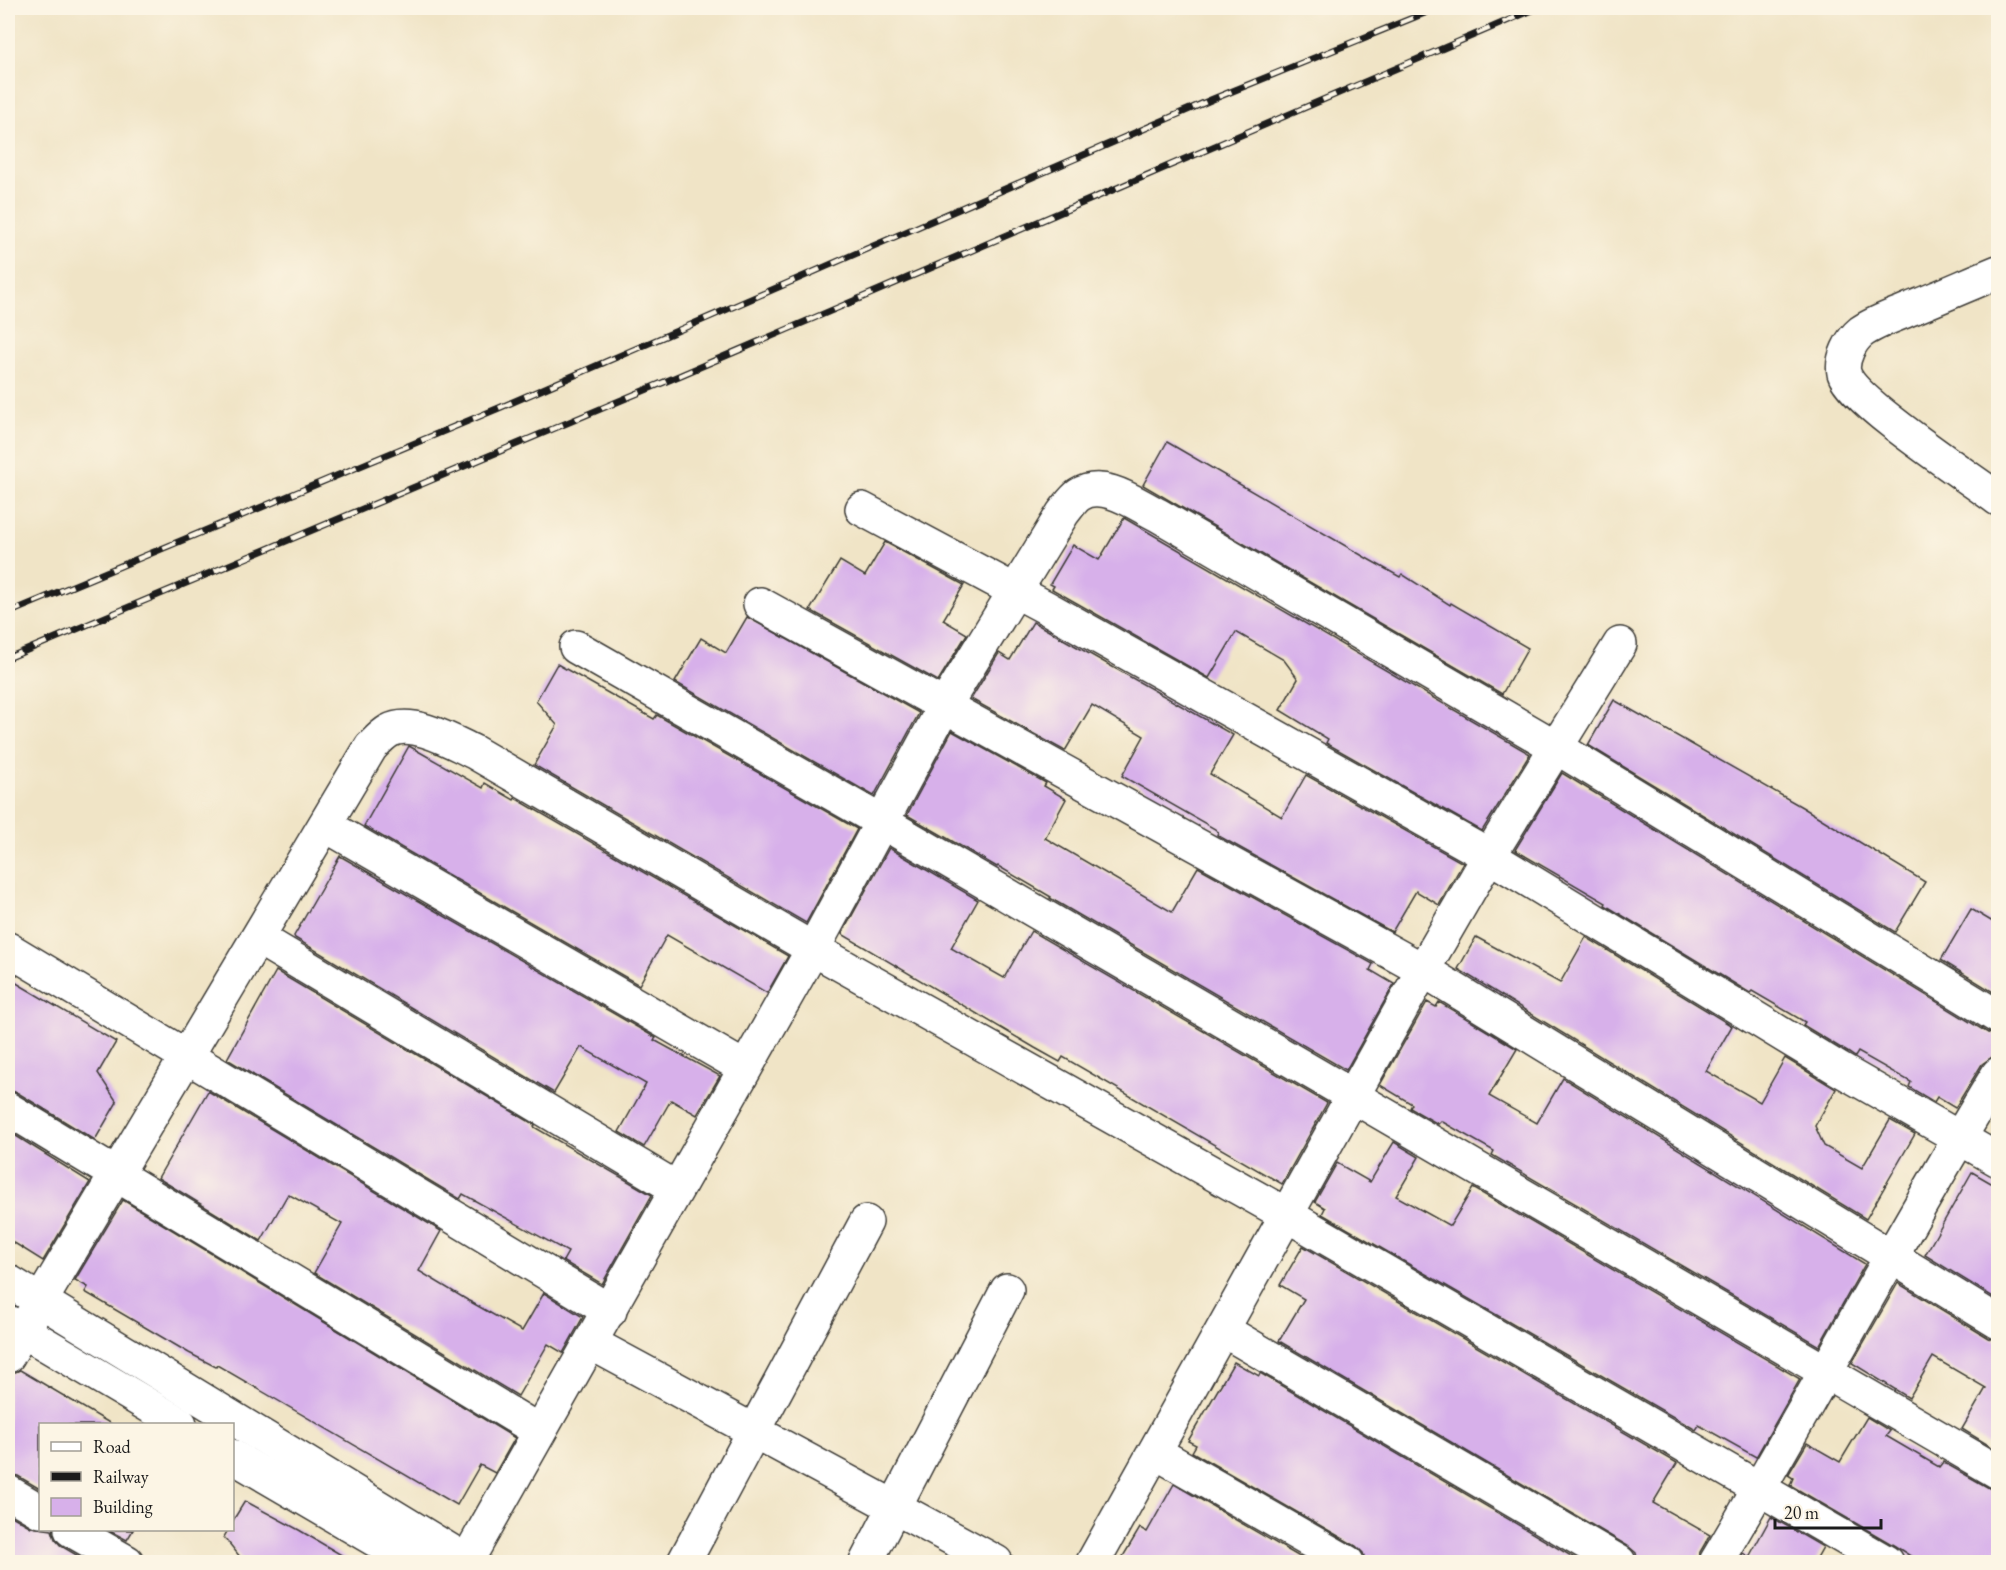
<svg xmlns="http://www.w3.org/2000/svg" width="2006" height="1570" viewBox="0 0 2006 1570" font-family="'EB Garamond',serif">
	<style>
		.building { fill: #d7b0ea }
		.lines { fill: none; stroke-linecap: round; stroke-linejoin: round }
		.street-casing { stroke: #3c3a36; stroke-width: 36 }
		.secondary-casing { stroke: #3c3a36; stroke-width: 36 }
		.street { stroke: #fff; stroke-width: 33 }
		.secondary { stroke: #fff; stroke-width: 33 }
		.rail-casing { stroke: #1c1c1c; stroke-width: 7 }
		.rail { stroke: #fcf5e5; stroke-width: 4.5; stroke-dasharray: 14; stroke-linecap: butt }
	</style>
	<rect width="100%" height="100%" fill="#fcf5e5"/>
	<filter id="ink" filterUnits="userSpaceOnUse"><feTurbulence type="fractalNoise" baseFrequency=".0167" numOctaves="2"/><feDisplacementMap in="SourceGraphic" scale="12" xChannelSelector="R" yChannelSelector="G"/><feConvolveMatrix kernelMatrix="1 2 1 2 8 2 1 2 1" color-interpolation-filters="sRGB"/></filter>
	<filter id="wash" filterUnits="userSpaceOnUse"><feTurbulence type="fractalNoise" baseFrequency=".008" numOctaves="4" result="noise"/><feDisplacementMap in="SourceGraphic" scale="24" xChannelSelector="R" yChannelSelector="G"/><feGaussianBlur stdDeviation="1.35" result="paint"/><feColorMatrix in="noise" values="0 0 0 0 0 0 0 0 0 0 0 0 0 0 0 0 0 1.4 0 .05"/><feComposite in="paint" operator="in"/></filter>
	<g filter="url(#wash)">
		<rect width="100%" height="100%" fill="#f0e4c6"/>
		<g id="blocks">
			<!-- building -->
			<g class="building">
				<path d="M1167,442L1368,559L1400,577L1402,574L1450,605L1451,603L1528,648L1502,694L1143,485Z"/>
				<path d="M1124,518L1530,754L1482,831L1326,743L1328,739L1280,710L1298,679L1284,660L1236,632L1209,678L1052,589L1054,586L1050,584L1073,545L1099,560Z"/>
				<path d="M885,542L964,585L943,620L967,634L938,681L810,610L840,561L865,576Z"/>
				<path d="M747,617L919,713L874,796L675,682L701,638L726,653Z"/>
				<path d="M1033,622L1233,735L1210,774L1282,817L1306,775L1463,863L1439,905L1416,891L1392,932L1217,835L1218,832L1215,829L1122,776L1144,736L1092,705L1065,751L971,699L999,653L1010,660Z"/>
				<path d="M557,664L654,719L657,715L857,829L806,923L534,765L557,725L536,701Z"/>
				<path d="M1614,700L1802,807L1925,882L1895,932L1588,745Z"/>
				<path d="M952,731L1046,783L1044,786L1066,799L1045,838L1172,912L1198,867L1373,964L1370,970L1394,984L1346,1070L1050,898L1051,897L998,866L997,867L907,815Z"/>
				<path d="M409,746L483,788L485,783L514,800L515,798L788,956L767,993L667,935L639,985L364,826Z"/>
				<path d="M1562,773L1988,1033L1998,1036V1045L1992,1057L1982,1064L1955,1108L1937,1097L1934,1102L1909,1087L1911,1082L1858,1052L1855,1057L1849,1053L1803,1025L1805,1022L1752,991L1750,993L1605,905L1606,903L1515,850Z"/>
				<path d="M889,848L978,900L951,948L1004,978L1031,931L1327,1103L1282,1184L1063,1057L1060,1062L1035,1048L842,934Z"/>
				<path d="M340,856L656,1038L654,1040L720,1076L697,1115L671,1100L644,1147L619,1132L646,1084L581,1047L554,1093L295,938L294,936Z"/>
				<path d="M1971,909L1998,925V995L1941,960Z"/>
				<path d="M1476,937L1560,983L1586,937L1732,1026L1706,1071L1760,1102L1785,1058L1836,1089L1815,1126L1824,1146L1862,1168L1890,1120L1915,1134L1866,1219L1458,969Z"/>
				<path d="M276,971L535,1125L534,1127L652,1195L602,1284L563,1261L568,1252L463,1194L460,1199L227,1059Z"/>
				<path d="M8,978L116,1042L98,1073L117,1102L95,1140L18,1093L8,1090Z"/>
				<path d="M1427,1002L1436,1007L1439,1002L1517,1049L1489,1096L1537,1123L1563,1078L1865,1264L1819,1346L1492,1155L1494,1151L1441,1121L1438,1124L1410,1108L1412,1104L1380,1085Z"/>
				<path d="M208,1091L441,1231L419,1271L469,1301L522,1331L544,1293L583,1317L563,1353L548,1344L518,1396L314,1273L342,1224L288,1194L261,1241L158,1178Z"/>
				<path d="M8,1131L90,1182L43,1261L8,1239Z"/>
				<path d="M1394,1142L1419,1157L1396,1196L1450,1226L1473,1188L1800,1379L1756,1457L1699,1425L1696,1430L1322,1214L1325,1208L1315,1202L1337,1163L1370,1182Z"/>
				<path d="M1972,1172L1998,1187V1300L1925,1255Z"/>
				<path d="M123,1200L515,1438L495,1473L480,1465L457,1505L217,1365L216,1367L189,1353L85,1292L88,1287L75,1280Z"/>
				<path d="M1303,1246L1677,1463L1653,1503L1710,1535L1700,1552L1697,1563H1638L1636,1553L1628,1546L1279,1341L1304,1299L1280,1285Z"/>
				<path d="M1898,1283L1988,1338L1998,1341V1451L1962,1429L1986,1388L1933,1357L1909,1398L1852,1363Z"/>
				<path d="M1234,1362L1259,1376L1260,1373L1583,1563H1366L1363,1553L1356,1546L1192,1452L1196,1445L1188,1441Z"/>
				<path d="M20,1370L113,1425H40V1489L18,1476L8,1473V1375Z"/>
				<path d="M1867,1417L1890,1431L1886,1436L1939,1467L1943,1462L1989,1488L1998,1491V1563H1921L1895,1546L1790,1485L1793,1478L1788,1475L1807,1443L1840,1462Z"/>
				<path d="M1174,1484L1310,1563H1119L1140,1528L1147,1532Z"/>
				<path d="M245,1501L299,1530L355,1563H245L224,1537L228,1530H232V1522Z"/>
				<path d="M8,1514L31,1527L52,1530L55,1539L61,1546L90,1563H8Z"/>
				<path d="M1771,1517L1823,1547L1814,1563H1737L1743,1553L1749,1557Z"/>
				<path d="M108,1530H133L127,1540Z"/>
			</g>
		</g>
	</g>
	<g filter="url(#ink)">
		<use href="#blocks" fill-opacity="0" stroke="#3c3a36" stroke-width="1.5"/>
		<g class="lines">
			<defs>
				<g id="street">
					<path d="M1998,272C1969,284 1940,297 1910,309C1894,316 1875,322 1861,332C1851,340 1841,359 1844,373C1852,401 1970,478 1998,499"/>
					<path d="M862,509L1047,608L1489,856L1839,1069L1998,1160"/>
					<path d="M760,604L1423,970L1998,1322"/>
					<path d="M576,647L882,822L1998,1472"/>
					<path d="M325,825L745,1068"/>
					<path d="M258,938L676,1188"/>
					<path d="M8,949L610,1311"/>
					<path d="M8,1109L539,1431"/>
					<path d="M1223,1330L1619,1562"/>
					<path d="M591,1343L996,1562"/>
					<path d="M8,1356L371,747C376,742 382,735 389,731C412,718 453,742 474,752L813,949L1287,1215L1886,1562"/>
					<path d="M1155,1452L1347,1562"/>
					<path d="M8,1492L40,1511"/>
					<path d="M71,1530L127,1562"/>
					<path d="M466,1562L813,949L945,705L1063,513C1068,507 1073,499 1079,495C1103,479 1136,504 1158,515L1556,747L1998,1017"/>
					<path d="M684,1562L866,1222"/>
					<path d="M866,1562L1007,1290"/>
					<path d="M1093,1562L1423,970L1489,856L1620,644"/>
					<path d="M1716,1562C1812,1401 1900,1234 1998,1074"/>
				</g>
				<g id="secondary">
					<path d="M8,1281L467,1561"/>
					<path d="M8,1322L180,1424"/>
					<path d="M232,1456L413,1562"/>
				</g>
			</defs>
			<!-- street casing -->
			<use href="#street" class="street-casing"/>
			<!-- secondary casing -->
			<use href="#secondary" class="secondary-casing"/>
			<!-- street -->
			<use href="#street" class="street"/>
			<!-- secondary -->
			<use href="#secondary" class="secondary"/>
			<defs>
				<g id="rail">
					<path d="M8,613L499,408L1213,99L1437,8"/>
					<path d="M8,658L681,375L1537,8"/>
				</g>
			</defs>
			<!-- rail casing -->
			<use href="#rail" class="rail-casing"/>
			<!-- rail -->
			<use href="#rail" class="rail"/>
		</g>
	</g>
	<!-- margin -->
	<rect width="2006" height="1570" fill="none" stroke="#fcf5e5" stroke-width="30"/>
	<!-- legend -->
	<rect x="39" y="1423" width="195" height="108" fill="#fcf5e5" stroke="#a29e95" stroke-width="1.5"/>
	<rect x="51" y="1442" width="30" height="9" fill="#ffffff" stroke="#a29e95" stroke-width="1.5"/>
	<text x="93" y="1453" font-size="18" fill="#1c1c1c">Road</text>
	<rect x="51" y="1472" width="30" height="9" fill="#1c1c1c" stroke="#a29e95" stroke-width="1.5"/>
	<text x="93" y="1483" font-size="18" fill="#1c1c1c">Railway</text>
	<rect x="51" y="1498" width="30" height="18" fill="#d7b0ea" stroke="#a29e95" stroke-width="1.5"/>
	<text x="93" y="1513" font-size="18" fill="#1c1c1c">Building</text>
	<!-- scale -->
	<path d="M1775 1519v9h106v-9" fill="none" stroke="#1c1c1c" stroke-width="3"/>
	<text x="1784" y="1519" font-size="18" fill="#1c1c1c" stroke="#fcf5e5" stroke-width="4.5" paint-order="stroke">20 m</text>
</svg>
